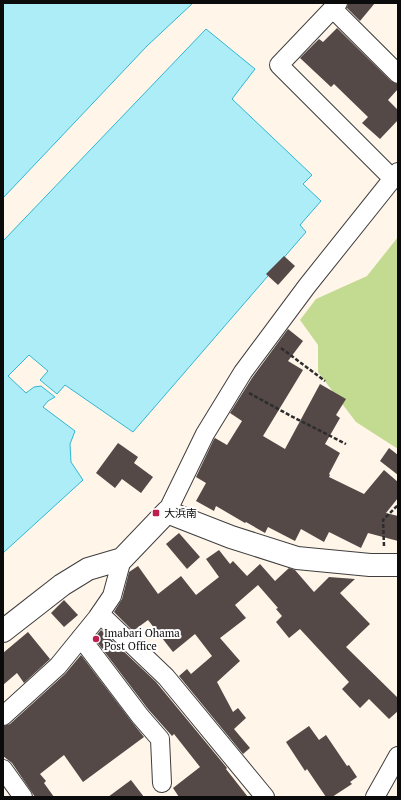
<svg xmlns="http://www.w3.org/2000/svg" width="401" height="800" viewBox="0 0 401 800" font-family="'PT Serif','Noto Sans JP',serif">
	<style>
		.forest { fill: #c3db91 }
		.water { fill: #acedf8; stroke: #31b7d1 }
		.building { fill: #544947 }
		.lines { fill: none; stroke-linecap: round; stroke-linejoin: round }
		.minor-casing { stroke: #3e3e3e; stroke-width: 20 }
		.tertiary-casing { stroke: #3e3e3e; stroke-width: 24 }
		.path { stroke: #2d2d2d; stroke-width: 2.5; stroke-dasharray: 4 2; stroke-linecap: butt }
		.minor { stroke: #fff; stroke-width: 18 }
		.tertiary { stroke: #fff; stroke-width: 22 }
		.poi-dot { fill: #be204d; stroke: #fff; stroke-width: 1.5 }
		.labels { text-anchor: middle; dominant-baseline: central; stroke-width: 4; stroke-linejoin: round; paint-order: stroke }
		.poi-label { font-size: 11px; fill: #0b0b0b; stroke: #fff; text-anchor: start }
	</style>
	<rect width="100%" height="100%" fill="#fff5e8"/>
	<!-- forest -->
	<path class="forest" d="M398,237V449L356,422L318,372V345L300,320L316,299L367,276Z"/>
	<!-- water -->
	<g class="water">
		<path d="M3,3H193L147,46L3,198Z"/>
		<path d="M206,29L255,69L232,99L312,175L303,184L321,201L300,225L306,232L133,432L65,385L57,394L40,380L48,371L29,355L8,376L26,393L34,387L41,386L55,397L48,401L43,407L75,431L70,444L71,462L83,480L3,553V241Z"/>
	</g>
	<!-- building -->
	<g class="building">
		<path d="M348,3H375L360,21L347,8Z"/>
		<path d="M337,28L391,81L398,84V89L388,100L398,110V120L380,139L362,123L368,117L334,84L331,87L300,58L319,39L323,42Z"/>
		<path d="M284,256L295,266L278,285L266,274Z"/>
		<path d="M288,329L303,341L288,361L303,370L263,436L285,449L320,384L346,399L336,415L340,418L325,444L340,453L329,474L330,475L329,477L364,494L384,470L398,482V498L386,513L398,516V541L368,533L361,548L329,532L324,542L301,529L295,541L268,527L265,533L246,522L245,523L216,506L214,511L196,501L206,483L196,477L214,439L215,438L227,445L242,421L230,413L252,378Z"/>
		<path d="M118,443L138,457L134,463L153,477L141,493L122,479L115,488L96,473Z"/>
		<path d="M389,448L398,455V475L380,461Z"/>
		<path d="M179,533L200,557L187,569L166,544Z"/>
		<path d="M219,550L230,564L233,561L247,576L260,564L275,581L289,568L295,570L314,592L329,577L355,579L340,593L370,624L346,647L398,698V711L389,719L369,699L360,708L342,689L349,682L300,629L289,638L276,622L282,616L276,609L278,608L258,585L235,605L246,618L220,638L240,661L217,682L233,712L238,708L246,718L234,729L250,748L243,754L179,676L187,669L191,674L212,656L195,634L173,652L148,620L133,631L114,612L122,599L129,572L138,566L158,594L181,576L196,595L219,577L206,559Z"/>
		<path d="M64,600L78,615L64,627L51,613Z"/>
		<path d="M101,630L156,682L227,768L226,769L248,797H179L173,788L200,767L174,734L172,736L148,709L94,638Z"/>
		<path d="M28,632L50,659L24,683L17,673L3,685V653Z"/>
		<path d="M81,655L132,722L144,737L83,782L64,755L40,774L46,781L44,783L54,797H35L12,763L3,756V726L10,724L65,674Z"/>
		<path d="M309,726L319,740L326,735L347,766L349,765L357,777L350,782L352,784L332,797H326L307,769L305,771L286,742Z"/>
		<path d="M131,780L144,797H108Z"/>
	</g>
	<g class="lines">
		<defs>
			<g id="minor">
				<path d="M338,3L279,65L393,179"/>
				<path d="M333,9L398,74"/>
				<path d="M167,512L205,434L243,372L307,286L398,172"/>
				<path d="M100,614L166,677L265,797"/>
				<path d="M81,638L140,716L160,739L162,783"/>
				<path d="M3,716L58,666L97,618L112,596L122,559"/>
				<path d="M3,769L23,797"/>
				<path d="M375,797L398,756"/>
			</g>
			<path id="tertiary" d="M3,631L62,585L88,569L122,559L167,512L231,537L297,558L370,565H398"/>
		</defs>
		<!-- minor casing -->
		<use href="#minor" class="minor-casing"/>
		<!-- tertiary casing -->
		<use href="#tertiary" class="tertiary-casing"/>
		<!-- path -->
		<g class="path">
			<path d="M281,348L325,381"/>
			<path d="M249,393L291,416L346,444"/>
			<path d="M384,546L383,520L398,505"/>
		</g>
		<!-- minor -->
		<use href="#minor" class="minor"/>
		<!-- tertiary -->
		<use href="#tertiary" class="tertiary"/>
	</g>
	<!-- markers -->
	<g class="poi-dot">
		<rect x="152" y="509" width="8" height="8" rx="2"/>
		<circle cx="96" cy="639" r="4"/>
	</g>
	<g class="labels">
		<!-- poi labels -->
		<g class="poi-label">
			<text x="164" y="513">大浜南</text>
			<text x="104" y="633">Imabari Ohama<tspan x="104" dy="13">Post Office</tspan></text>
		</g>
	</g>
	<!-- border -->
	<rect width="401" height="800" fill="none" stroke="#0b0b0b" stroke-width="8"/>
</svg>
